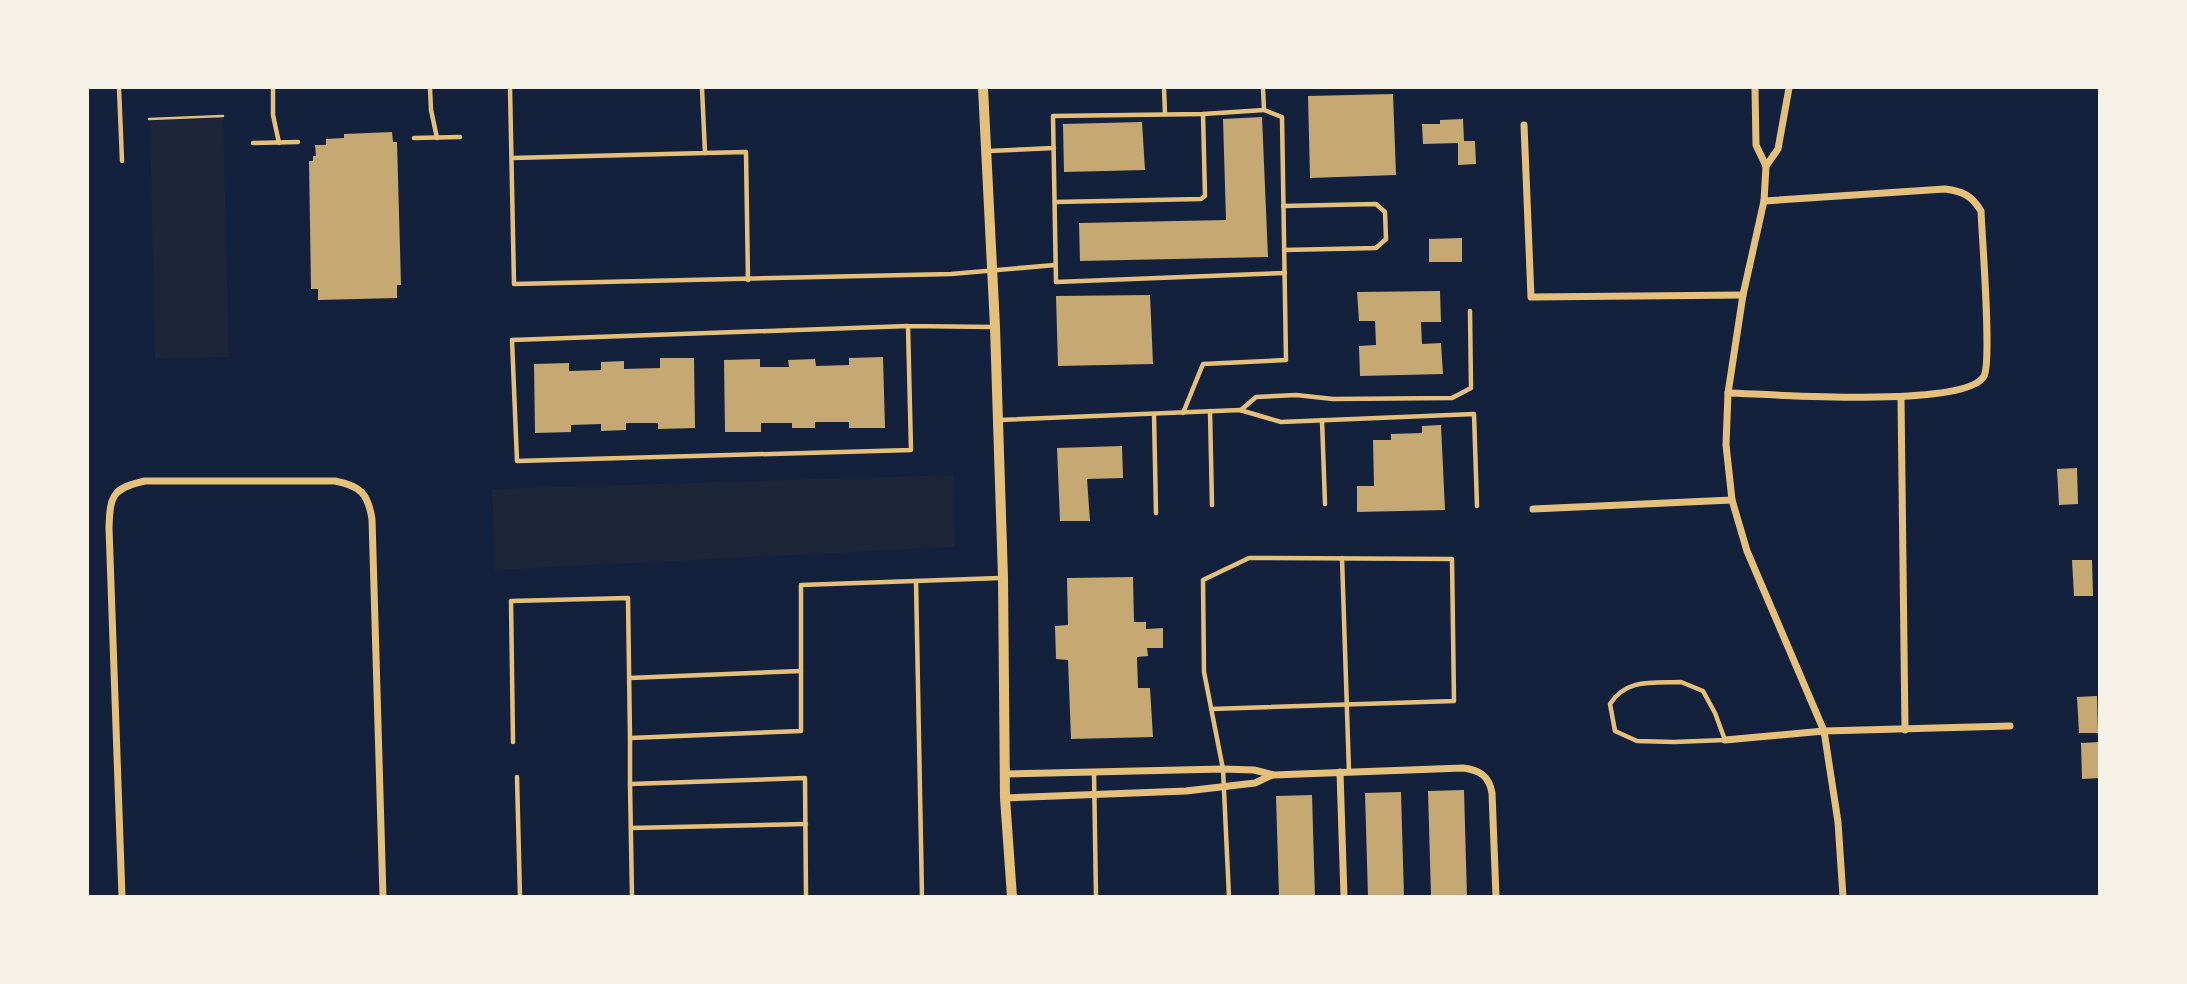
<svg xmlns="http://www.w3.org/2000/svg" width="2187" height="984" viewBox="0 0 2187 984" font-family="'Sofia Sans Condensed',sans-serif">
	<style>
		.green { fill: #1d2539 }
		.building { fill: #c6a872 }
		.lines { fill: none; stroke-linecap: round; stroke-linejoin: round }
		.path { stroke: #e5c07b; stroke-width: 2.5 }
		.service { stroke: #e5c07b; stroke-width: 4.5 }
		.minor { stroke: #e5c07b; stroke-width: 7 }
		.secondary { stroke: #e5c07b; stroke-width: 10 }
	</style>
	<rect width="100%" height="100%" fill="#14213d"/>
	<!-- green -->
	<g class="green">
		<path d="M223,118L229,357L155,359L150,121Z"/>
		<path d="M953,475L955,547L495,570L492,489Z"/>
	</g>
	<!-- building -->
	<g class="building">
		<path d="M1393,94L1396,175L1310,178L1308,96Z"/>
		<path d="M1262,117L1268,257L1080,261L1079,223L1226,220L1223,119Z"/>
		<path d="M1463,119L1464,141H1475L1476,164L1458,165V143L1423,144L1422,124H1440V120Z"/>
		<path d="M1142,122L1145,170L1064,172L1063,124Z"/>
		<path d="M392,132L393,142H397L401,285H397V298L318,300V289H311L309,161H313V156H316L315,145H326V139L344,138V134Z"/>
		<path d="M1462,238V262H1429V239Z"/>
		<path d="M1440,291L1441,322H1421L1422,344L1441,343L1443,374L1360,376L1359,346L1376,345L1375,321H1359L1357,292Z"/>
		<path d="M1150,295L1153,364L1058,366L1056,296Z"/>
		<path d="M883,357L885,428H849V422H815V428H792V423H761V432H725L724,360L760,359V367H789L788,360L815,359L816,366L849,365V358Z"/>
		<path d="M660,358H694L695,428L658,429V423H626V430L601,431V424L571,425V432L535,433L534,364L569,363V371L601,370V362L624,361V369L660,368Z"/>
		<path d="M1441,425L1445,510L1357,512V486H1374L1373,440H1391V434L1422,433V426Z"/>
		<path d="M1122,446L1123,478L1087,479L1090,521H1060L1057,448Z"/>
		<path d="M2077,468L2078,504L2059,505L2057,469Z"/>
		<path d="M2072,560H2092L2093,596H2074Z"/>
		<path d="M1133,577L1134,622H1146V629L1163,628V648H1147L1148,656L1137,657L1138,688H1150L1153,737L1071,739L1068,660L1056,659L1055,626L1068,625L1067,578Z"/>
		<path d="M2097,696L2098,733H2079L2077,697Z"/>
		<path d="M2100,742V778L2082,779L2081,743Z"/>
		<path d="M1464,790L1467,897H1431L1428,791Z"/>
		<path d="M1401,792L1404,897H1368L1365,793Z"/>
		<path d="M1312,795L1315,897H1279L1276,796Z"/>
	</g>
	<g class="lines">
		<!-- path -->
		<path class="path" d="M149,119L223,116"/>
		<!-- service -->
		<g class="service">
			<path d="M119,88L122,161"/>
			<path d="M273,88V115L279,143"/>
			<path d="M430,88L431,110L437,138"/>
			<path d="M510,88L514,284L951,274L1055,265"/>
			<path d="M1164,88L1165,114"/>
			<path d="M1264,110L1203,114L1053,116L1056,282L1285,273"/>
			<path d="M414,138L460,137"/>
			<path d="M253,143L298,142"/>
			<path d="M988,151L1054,148"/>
			<path d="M705,153L746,152L748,280"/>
			<path d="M512,158L705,153L702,88"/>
			<path d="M1055,202L1201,199L1205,196L1203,114"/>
			<path d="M1283,206L1376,204L1385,212L1386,239L1376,248L1284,250"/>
			<path d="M908,326L911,450L517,461L512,340L908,326L994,327"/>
			<path d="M1241,410L1256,397L1296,395L1333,399L1452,398L1471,388L1470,311"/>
			<path d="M1210,411L1212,505"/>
			<path d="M1183,413L1203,364L1286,360L1282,117L1264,110L1263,88"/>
			<path d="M1154,414L1156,513"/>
			<path d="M999,420L1240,410L1281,422L1474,414L1477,506"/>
			<path d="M1322,420L1325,504"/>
			<path d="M1342,558L1349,772"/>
			<path d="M916,581L922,897"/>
			<path d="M629,678L801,671"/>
			<path d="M1681,682L1703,691L1715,713L1725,740L1674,742L1637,741L1615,731L1610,704C1627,678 1653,683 1681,682Z"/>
			<path d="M1211,709L1454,701L1452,559L1249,558L1203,580L1204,672L1223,769L1229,897"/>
			<path d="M630,738V784L805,778L806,897"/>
			<path d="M513,742L511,601L628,598L630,738L801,731V585L1000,578"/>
			<path d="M1094,772L1096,897"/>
			<path d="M517,777L520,897"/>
			<path d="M630,784L632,897"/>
			<path d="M631,828L806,824"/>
		</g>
		<!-- minor -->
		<g class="minor">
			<path d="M1755,88L1756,145L1766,166L1778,149L1789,88"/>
			<path d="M1524,125L1531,297L1743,295"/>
			<path d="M1766,166L1764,201L1743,295L1728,393L1726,445L1732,500L1747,551L1824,731L1838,822L1843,897"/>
			<path d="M1728,393C1769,394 1966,409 1984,376C1992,361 1982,237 1981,211C1972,196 1963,191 1945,189L1764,201"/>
			<path d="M1901,398L1905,730"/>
			<path d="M1533,509L1732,500"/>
			<path d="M1725,740L1824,731L2010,726"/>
			<path d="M1340,772L1344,897"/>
			<path d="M1004,774L1223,769L1254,770L1273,775L1463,768C1480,770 1489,776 1492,793L1496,897"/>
			<path d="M1005,798L1186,791L1255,783L1272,775"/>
			<path d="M122,897L109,528C110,496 112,488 145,481H335C361,486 368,494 372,519L383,897"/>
		</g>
		<!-- secondary -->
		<path class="secondary" d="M983,88L995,327L1003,578L1005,798L1012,897"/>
	</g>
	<!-- border -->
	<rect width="2187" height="984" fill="none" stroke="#f6f1e7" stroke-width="178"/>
</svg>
